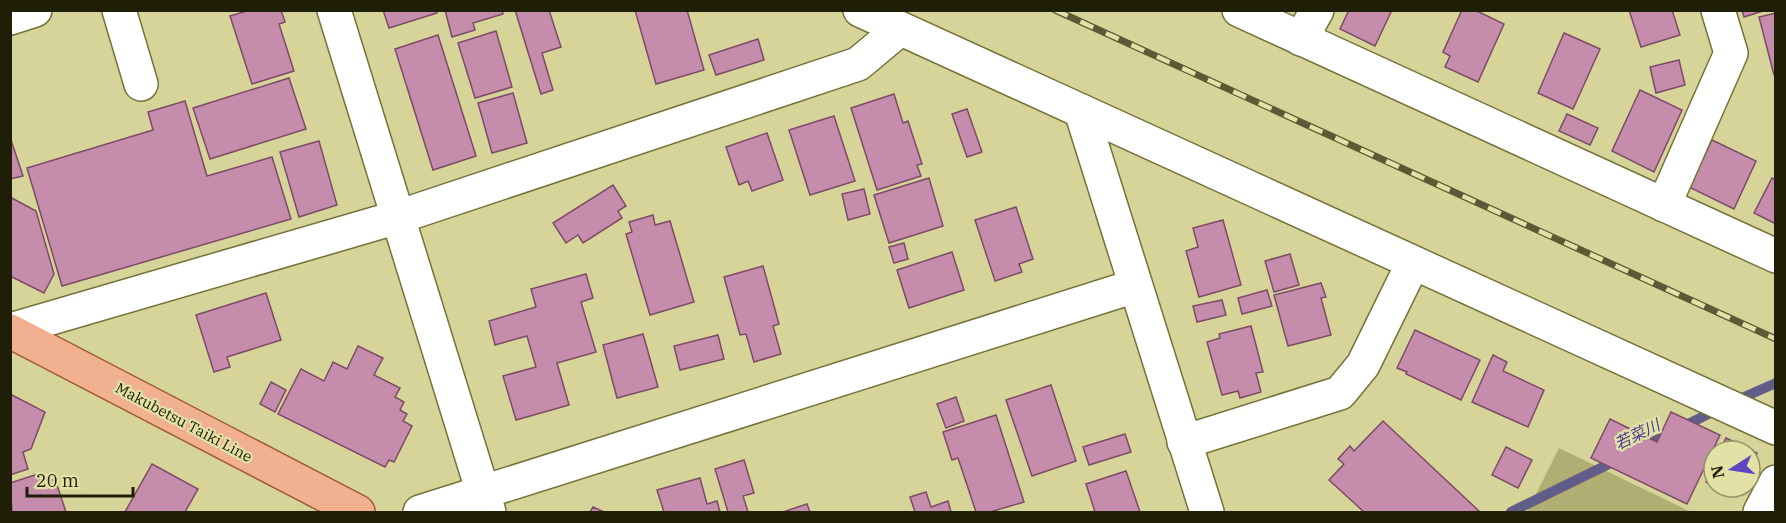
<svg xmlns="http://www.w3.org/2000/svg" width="1786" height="523" viewBox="0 0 1786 523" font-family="'IBM Plex Serif','Noto Sans JP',serif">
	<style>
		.green { fill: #b1ae73 }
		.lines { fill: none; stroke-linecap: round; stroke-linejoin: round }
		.stream { stroke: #625d88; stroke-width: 10 }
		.building { fill: #c58dab; stroke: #7d4b67; stroke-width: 1.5 }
		.minor-casing { stroke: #75723a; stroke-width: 36 }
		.major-casing { stroke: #a15c30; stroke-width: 36 }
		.minor { stroke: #fff; stroke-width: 33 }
		.major { stroke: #f1b190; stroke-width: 33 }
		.rail-casing { stroke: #5c5a36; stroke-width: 7 }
		.rail { stroke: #e3e1a5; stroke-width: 4.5; stroke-dasharray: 14; stroke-linecap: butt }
		.labels { text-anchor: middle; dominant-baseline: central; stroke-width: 4.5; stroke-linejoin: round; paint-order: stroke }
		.street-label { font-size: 15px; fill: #1f1e06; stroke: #e3e1a5 }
		.water-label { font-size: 16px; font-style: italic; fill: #4c3d95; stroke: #e3e1a5 }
	</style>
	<rect width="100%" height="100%" fill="#d6d498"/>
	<!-- green -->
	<path class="green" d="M1559,448L1691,512H1527Z"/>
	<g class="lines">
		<!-- stream -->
		<g class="stream">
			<path d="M1735,401L1776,383"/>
			<path d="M1643,447L1718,409"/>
			<path d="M1511,512L1619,459"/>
		</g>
	</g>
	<!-- building -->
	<g class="building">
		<path d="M250,10H281L285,22L279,24L294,71L252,84L230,16Z"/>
		<path d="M383,10H436L437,13L389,28Z"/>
		<path d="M445,10H502L503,14L473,23L475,30L452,37Z"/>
		<path d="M515,10H549L561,47L542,53L553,90L541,94Z"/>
		<path d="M635,10H687L704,70L656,84Z"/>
		<path d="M1349,10H1392L1375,46L1340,29Z"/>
		<path d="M1462,10H1475L1504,24L1478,82L1445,67L1450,56L1443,52Z"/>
		<path d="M1629,10H1672L1680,35L1641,47Z"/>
		<path d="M1742,10H1766L1744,17Z"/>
		<path d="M1776,13V75H1774L1759,17Z"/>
		<path d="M496,31L512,87L475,98L458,43Z"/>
		<path d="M1564,33L1600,49L1573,109L1538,93Z"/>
		<path d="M438,35L476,156L433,170L395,49Z"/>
		<path d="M758,39L764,60L716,75L709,55Z"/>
		<path d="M1679,60L1685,85L1656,93L1650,67Z"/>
		<path d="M289,78L306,129L210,159L193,108Z"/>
		<path d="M1640,90L1682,110L1654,172L1612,151Z"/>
		<path d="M513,93L527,143L492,153L478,103Z"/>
		<path d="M894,94L903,123L908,121L922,164L917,165L921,176L877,190L851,108Z"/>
		<path d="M185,101L207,176L272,157L291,219L62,286L27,168L153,130L148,112Z"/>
		<path d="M967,109L982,152L967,157L952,114Z"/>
		<path d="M1567,114L1598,128L1590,145L1559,131Z"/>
		<path d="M834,116L855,181L810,195L789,130Z"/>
		<path d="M767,133L783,180L752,191L748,181L739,185L726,147Z"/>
		<path d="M10,137L23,176L10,179Z"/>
		<path d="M1712,140L1756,161L1734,209L1689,187Z"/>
		<path d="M319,141L337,205L299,217L280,152Z"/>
		<path d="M929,178L943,226L889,243L874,195Z"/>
		<path d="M1772,178L1776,180V224L1754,213Z"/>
		<path d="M613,185L626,206L618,211L622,218L583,243L578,235L566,243L553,223Z"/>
		<path d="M864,189L870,214L848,220L842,194Z"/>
		<path d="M10,197L36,211L54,274L44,293L10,276Z"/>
		<path d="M1016,207L1033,259L1019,264L1022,272L995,281L975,220Z"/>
		<path d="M653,215L655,225L670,221L694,302L650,315L626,234L632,232L629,222Z"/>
		<path d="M1223,220L1241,285L1199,297L1186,251L1198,247L1193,228Z"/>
		<path d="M904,243L908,259L894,263L889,247Z"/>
		<path d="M952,252L964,290L909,308L897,270Z"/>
		<path d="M1290,254L1299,285L1274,292L1265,261Z"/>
		<path d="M763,266L779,324L773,326L781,354L754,362L746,334L740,335L724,277Z"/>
		<path d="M586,274L593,298L581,302L596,352L557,363L569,405L516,420L503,376L536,367L527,336L495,345L489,321L536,307L531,289Z"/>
		<path d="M1321,283L1326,297L1321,298L1331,335L1288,346L1274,295Z"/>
		<path d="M1267,290L1272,306L1242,314L1238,298Z"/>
		<path d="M266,293L281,340L227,357L230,367L214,372L196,315Z"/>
		<path d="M1222,300L1226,315L1197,322L1193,306Z"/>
		<path d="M1251,326L1263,372L1256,373L1261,392L1240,398L1238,391L1222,395L1207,342L1220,338L1219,334Z"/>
		<path d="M1415,330L1480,360L1461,400L1406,374L1407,372L1397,368Z"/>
		<path d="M643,334L658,387L617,398L603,345Z"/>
		<path d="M718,335L724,359L680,370L674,346Z"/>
		<path d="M358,346L383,358L374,375L400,388L395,397L404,402L400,410L407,414L403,421L412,426L394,462L389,460L385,467L278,414L301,369L324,381L333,362L347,369Z"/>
		<path d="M1493,355L1507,362L1503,371L1544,390L1528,427L1472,402Z"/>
		<path d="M271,382L286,390L275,412L260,404Z"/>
		<path d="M1051,385L1076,461L1032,476L1006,400Z"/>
		<path d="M10,394L45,412L31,449L23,452L28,469L10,475Z"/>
		<path d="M956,397L964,421L946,428L937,404Z"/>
		<path d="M1671,412L1720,435L1687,504L1591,458L1610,419L1657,442Z"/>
		<path d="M996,415L1024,502L990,512H976L958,458L952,460L943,432Z"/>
		<path d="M1383,421L1480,512H1364L1329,480L1344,464L1338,459L1350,446L1354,451Z"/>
		<path d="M1125,434L1131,452L1089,465L1083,447Z"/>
		<path d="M1726,438L1757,453L1750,467V451H1720Z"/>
		<path d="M1506,447L1532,460L1518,488L1492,475Z"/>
		<path d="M744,460L754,493L743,496L748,512H728L715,469Z"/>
		<path d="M152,464L198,489L185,512H125Z"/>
		<path d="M1714,464V486L1706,482Z"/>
		<path d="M1126,471L1140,512H1095L1086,484Z"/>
		<path d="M38,474L41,484L55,479L66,512H12L10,483Z"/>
		<path d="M700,478L707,504L717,501L720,512H664L657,490Z"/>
		<path d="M1716,487H1741L1736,497Z"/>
		<path d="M926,492L931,507L948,501L951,512H915L910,497Z"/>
		<path d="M807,504L810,512H783Z"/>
		<path d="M593,507L604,512H590Z"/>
	</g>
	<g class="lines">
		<defs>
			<g id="minor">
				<path d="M119,10L141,84"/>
				<path d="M334,10L489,512"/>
				<path d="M860,10L1776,428"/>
				<path d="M1239,10L1776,256"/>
				<path d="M10,18L35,10"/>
				<path d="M1301,39L1317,10"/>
				<path d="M1081,111L1207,512"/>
				<path d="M1664,205L1731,53L1718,10"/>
				<path d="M10,330L398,217L858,64L900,29"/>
				<path d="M1184,442L1340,393L1363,365L1413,263"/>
				<path d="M420,512L1135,286"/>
				<path d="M1760,512L1776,482"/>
			</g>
			<path id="major" d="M10,331L358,512"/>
		</defs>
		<!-- minor casing -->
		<use href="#minor" class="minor-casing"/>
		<!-- major casing -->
		<use href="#major" class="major-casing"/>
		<!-- minor -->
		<use href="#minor" class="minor"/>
		<!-- major -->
		<use href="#major" class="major"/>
		<defs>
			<path id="rail" d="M1055,10L1776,339"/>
		</defs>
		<!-- rail casing -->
		<use href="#rail" class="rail-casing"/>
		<!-- rail -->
		<use href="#rail" class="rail"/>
	</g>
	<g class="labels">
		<!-- street labels -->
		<g class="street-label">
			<text transform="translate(184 422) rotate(28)">Makubetsu Taiki Line</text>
		</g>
		<!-- water labels -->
		<g class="water-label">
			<text transform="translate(1637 434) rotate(-26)">若菜川</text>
		</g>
	</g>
	<!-- border -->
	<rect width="1786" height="523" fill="none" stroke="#1f1e06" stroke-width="24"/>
	<!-- north arrow -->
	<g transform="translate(1732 469) rotate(258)"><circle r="28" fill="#e3e1a5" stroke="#959365" stroke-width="1.5"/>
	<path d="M0-4.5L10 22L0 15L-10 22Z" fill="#5d46bf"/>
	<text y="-9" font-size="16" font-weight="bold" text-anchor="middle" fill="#1f1e06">N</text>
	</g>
	<!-- scale -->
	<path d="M27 487v9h106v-9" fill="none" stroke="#1f1e06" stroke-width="3"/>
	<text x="36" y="487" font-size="18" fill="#1f1e06" stroke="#e3e1a5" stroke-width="4.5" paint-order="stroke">20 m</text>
</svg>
